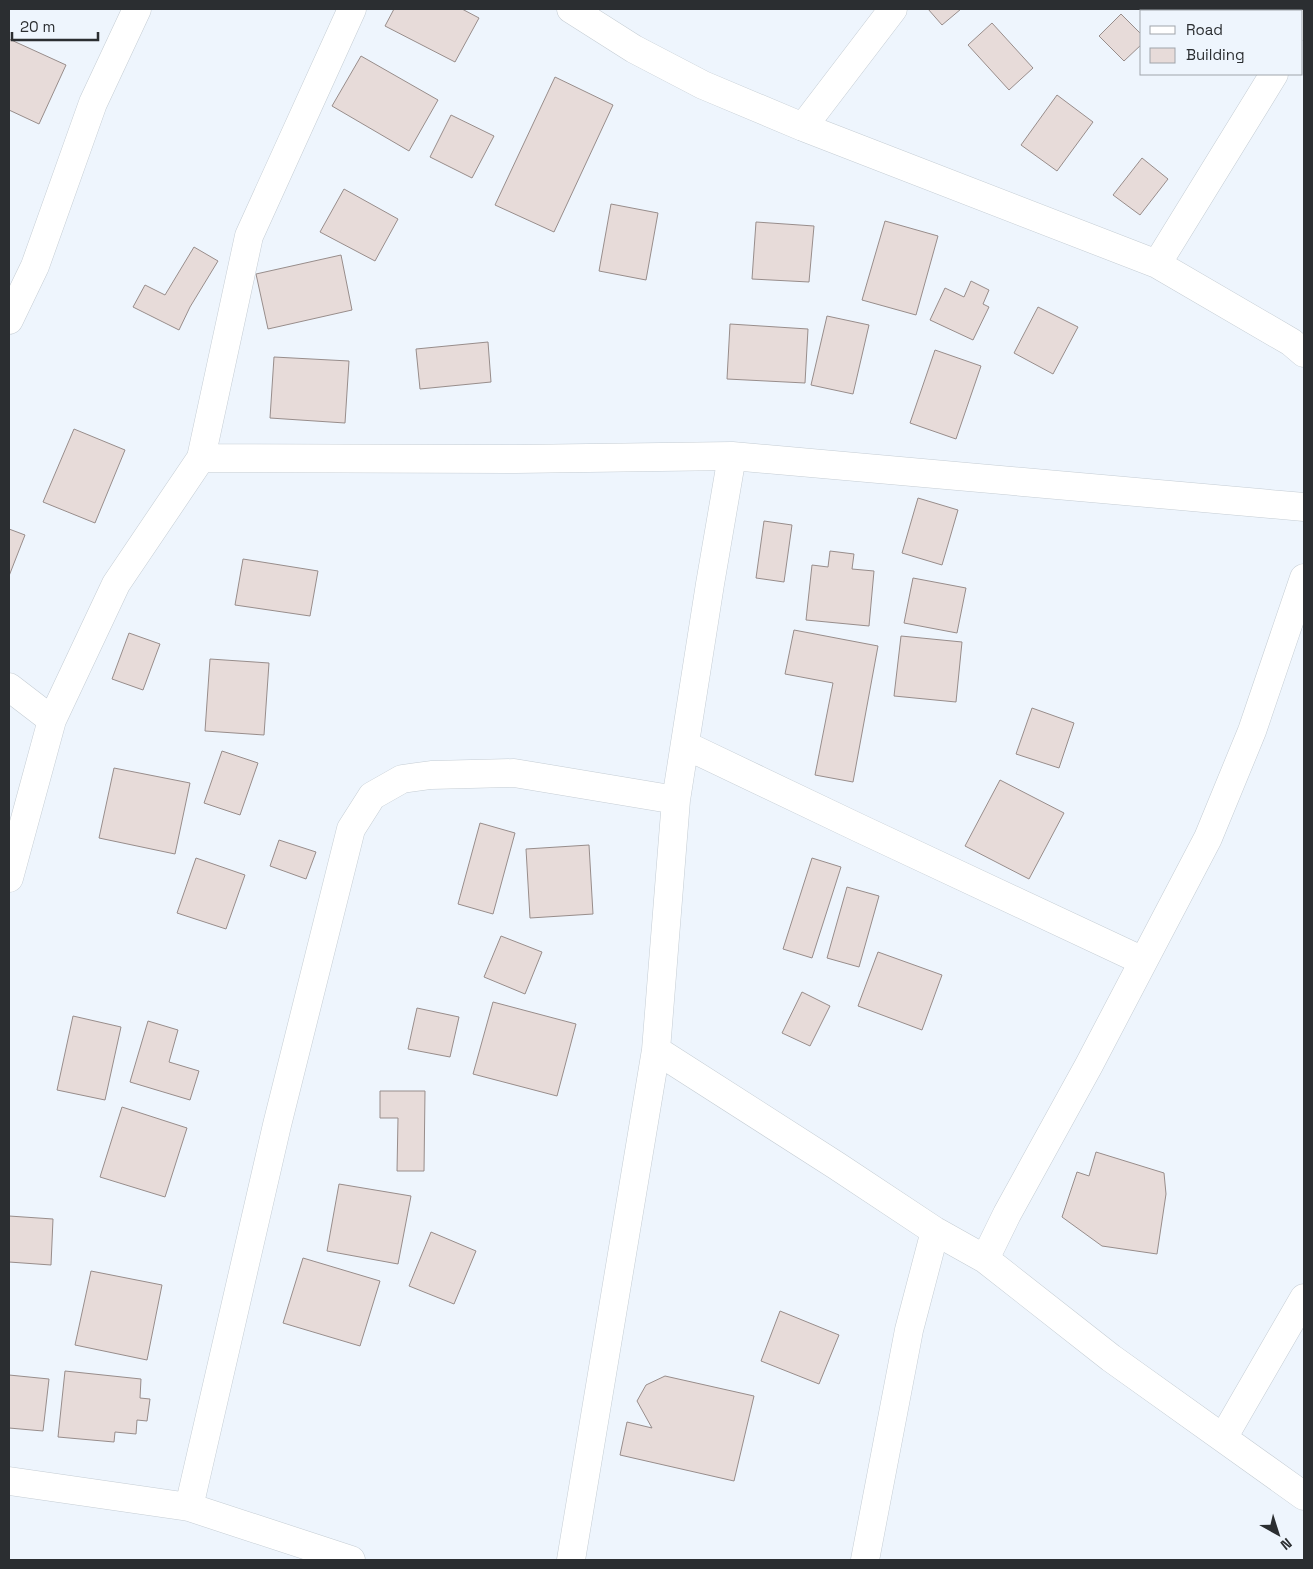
<svg xmlns="http://www.w3.org/2000/svg" width="1313" height="1569" font-family="'Space Grotesk',sans-serif">
<style>
.building{fill:#e7dbd9;stroke:#988d8b}
.lines{fill:none;stroke-linecap:round;stroke-linejoin:round}
.minor-casing{stroke:#c5cdd4;stroke-width:29}
.minor{stroke:#fff;stroke-width:28}
</style>
<rect width="100%" height="100%" fill="#eef5fd"/>
<path class="building" d="M 394,9 L 462,9 L 479,18 L 455,62 L 385,26 Z
M 928,9 L 961,9 L 942,25 Z
M 1150,9 L 1231,9 L 1232,10 L 1230,11 L 1152,11 Z
M 1121,14 L 1142,35 L 1142,44 L 1124,61 L 1099,36 Z
M 992,23 L 1033,68 L 1009,90 L 968,45 Z
M 9,39 L 66,65 L 39,124 L 9,110 Z
M 361,56 L 438,100 L 409,151 L 332,106 Z
M 555,77 L 613,105 L 554,232 L 495,205 Z
M 1057,95 L 1093,122 L 1057,171 L 1021,145 Z
M 451,115 L 494,136 L 472,178 L 430,157 Z
M 1142,158 L 1168,179 L 1140,215 L 1113,195 Z
M 344,189 L 398,219 L 375,261 L 320,232 Z
M 611,204 L 658,213 L 646,280 L 599,271 Z
M 885,221 L 938,236 L 916,315 L 862,300 Z
M 756,222 L 814,226 L 809,282 L 752,279 Z
M 194,247 L 218,261 L 190,307 L 179,330 L 133,307 L 145,285 L 165,295 Z
M 341,255 L 352,310 L 268,329 L 256,274 Z
M 971,281 L 989,290 L 983,304 L 989,307 L 973,340 L 930,320 L 945,288 L 964,297 Z
M 1038,307 L 1078,327 L 1053,374 L 1014,353 Z
M 827,316 L 869,325 L 853,394 L 811,385 Z
M 730,324 L 808,329 L 805,383 L 727,379 Z
M 488,342 L 491,382 L 420,389 L 416,349 Z
M 935,350 L 981,366 L 956,439 L 910,423 Z
M 274,357 L 349,361 L 345,423 L 270,418 Z
M 74,429 L 125,450 L 95,523 L 43,502 Z
M 918,498 L 958,510 L 942,565 L 902,553 Z
M 764,521 L 792,525 L 784,582 L 756,578 Z
M 9,529 L 25,535 L 9,576 Z
M 830,551 L 854,554 L 852,569 L 874,571 L 869,626 L 806,620 L 812,565 L 828,567 Z
M 243,559 L 318,571 L 310,616 L 235,605 Z
M 913,578 L 966,588 L 957,633 L 904,623 Z
M 794,630 L 878,646 L 853,782 L 815,775 L 833,683 L 785,674 Z
M 129,633 L 160,644 L 143,690 L 112,679 Z
M 901,636 L 962,642 L 956,702 L 894,696 Z
M 210,659 L 269,663 L 264,735 L 205,731 Z
M 1032,708 L 1074,723 L 1059,768 L 1016,754 Z
M 222,751 L 258,763 L 240,815 L 204,803 Z
M 114,768 L 190,783 L 175,854 L 99,838 Z
M 1000,780 L 1064,813 L 1029,879 L 965,846 Z
M 480,823 L 515,833 L 493,914 L 458,904 Z
M 279,840 L 316,852 L 306,879 L 270,866 Z
M 589,845 L 593,914 L 530,918 L 526,849 Z
M 196,858 L 245,875 L 226,929 L 177,913 Z
M 812,858 L 841,867 L 812,958 L 783,949 Z
M 847,887 L 879,896 L 859,967 L 827,958 Z
M 501,936 L 542,952 L 525,994 L 484,977 Z
M 878,952 L 942,975 L 922,1030 L 858,1006 Z
M 802,992 L 830,1006 L 810,1046 L 782,1033 Z
M 493,1002 L 576,1024 L 557,1096 L 473,1074 Z
M 417,1008 L 459,1017 L 450,1057 L 408,1049 Z
M 73,1016 L 121,1027 L 105,1100 L 57,1090 Z
M 148,1021 L 178,1030 L 169,1062 L 199,1071 L 190,1100 L 130,1082 Z
M 380,1091 L 425,1091 L 424,1171 L 397,1171 L 398,1118 L 380,1118 Z
M 122,1107 L 187,1128 L 165,1197 L 100,1177 Z
M 1096,1152 L 1164,1173 L 1166,1194 L 1157,1254 L 1102,1246 L 1062,1217 L 1077,1172 L 1089,1176 Z
M 339,1184 L 411,1196 L 398,1264 L 327,1251 Z
M 9,1216 L 53,1219 L 51,1265 L 9,1262 Z
M 431,1232 L 476,1251 L 454,1304 L 409,1286 Z
M 303,1258 L 380,1281 L 360,1346 L 283,1323 Z
M 91,1271 L 162,1285 L 147,1360 L 75,1345 Z
M 780,1311 L 839,1335 L 819,1384 L 761,1361 Z
M 65,1371 L 141,1379 L 140,1398 L 150,1399 L 147,1421 L 137,1420 L 136,1434 L 115,1432 L 114,1442 L 58,1437 Z
M 9,1375 L 49,1379 L 43,1431 L 9,1428 Z
M 665,1376 L 754,1396 L 734,1481 L 620,1455 L 627,1422 L 652,1428 L 637,1401 L 646,1385 Z"/>
<g class="lines">
<defs>
<path id="minor" d="M 571,9 L 634,49 L 703,85 L 803,127 L 1157,264 L 1291,342 L 1304,353
M 1302,26 L 1304,22
M 803,127 L 893,9
M 1157,264 L 1274,74
M 9,320 L 35,266 L 93,103 L 137,9
M 201,458 L 249,236 L 352,9
M 9,687 L 52,720
M 685,745 L 859,828 L 1143,961
M 9,878 L 52,720 L 116,584 L 201,458 L 516,459 L 732,456 L 1304,507
M 656,1050 L 837,1166 L 935,1231 L 985,1259 L 1111,1358 L 1304,1496
M 985,1259 L 1007,1214 L 1089,1065 L 1208,838 L 1252,731 L 1304,578
M 1223,1438 L 1304,1298
M 9,1481 L 189,1507 L 351,1560
M 189,1507 L 277,1125 L 351,829 L 372,796 L 402,779 L 431,775 L 514,773 L 676,800
M 571,1560 L 656,1050 L 676,800 L 710,584 L 732,456
M 865,1560 L 909,1330 L 935,1231"/>
</defs>
<use href="#minor" class="minor-casing"/>
<use href="#minor" class="minor"/>
</g>
<rect width="1313" height="1569" fill="none" stroke="#2b2e31" stroke-width="20"/>
<rect x="1140" y="10" width="162" height="65" fill="#eef5fd" stroke="#a0a5ab"/>
<rect x="1150" y="26" width="25" height="8" fill="#ffffff" stroke="#a0a5ab"/>
<text x="1186" y="35" font-size="15" fill="#2b2e31">Road</text>
<rect x="1150" y="48" width="25" height="15" fill="#e7dbd9" stroke="#a0a5ab"/>
<text x="1186" y="60" font-size="15" fill="#2b2e31">Building</text>
<g transform="translate(1278 1534) rotate(141)" stroke="#eef5fd" stroke-width="4" paint-order="stroke">
<path d="M0-4L9 19L0 12L-9 19Z" fill="#2b2e31"/>
<text y="-8" font-size="14" font-weight="bold" text-anchor="middle" fill="#2b2e31">N</text>
</g>
<path d="M12 32v8h86v-8" fill="none" stroke="#2b2e31" stroke-width="2.5"/>
<text x="20" y="32" font-size="15" fill="#2b2e31" stroke="#eef5fd" stroke-width="4" paint-order="stroke">20 m</text>
</svg>
